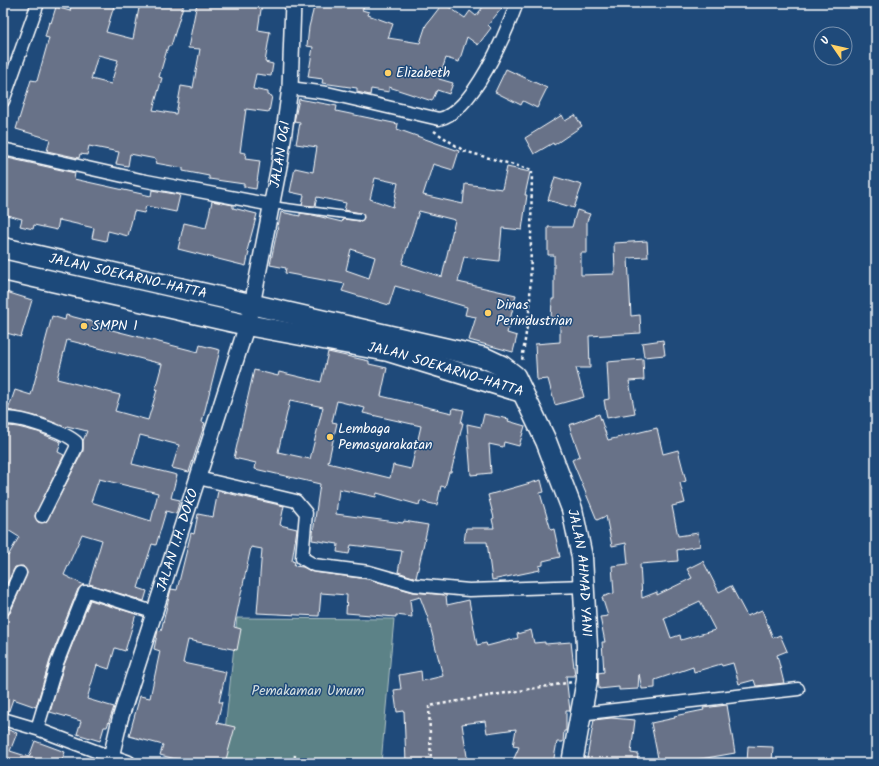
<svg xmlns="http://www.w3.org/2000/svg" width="879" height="766" font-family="Kalam,sans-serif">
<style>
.green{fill:#5b8287;stroke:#adc0c3}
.building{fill:#687288;stroke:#fff;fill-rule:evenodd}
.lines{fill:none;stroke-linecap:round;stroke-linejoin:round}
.service-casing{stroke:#fff;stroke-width:9}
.minor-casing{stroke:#fff;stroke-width:15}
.tertiary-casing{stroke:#fff;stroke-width:18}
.trunk-casing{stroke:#fff;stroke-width:23}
.path{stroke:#fff;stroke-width:2.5;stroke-dasharray:3 3;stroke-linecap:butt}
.service{stroke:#1f4a7a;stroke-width:6}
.minor{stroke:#1f4a7a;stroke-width:12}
.tertiary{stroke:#1f4a7a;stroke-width:15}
.trunk{stroke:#1f4a7a;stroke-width:20}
.poi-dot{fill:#ffd166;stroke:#1f4a7a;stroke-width:1.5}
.labels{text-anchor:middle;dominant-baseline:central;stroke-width:3;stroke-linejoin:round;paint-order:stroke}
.poi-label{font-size:14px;fill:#fff;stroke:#1f4a7a;text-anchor:start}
.street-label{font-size:14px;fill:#fff;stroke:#1f4a7a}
.park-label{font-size:14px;fill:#d6e0e1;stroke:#1f4a7a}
</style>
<rect width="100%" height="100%" fill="#1f4a7a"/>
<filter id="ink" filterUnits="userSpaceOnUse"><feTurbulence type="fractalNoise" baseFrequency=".025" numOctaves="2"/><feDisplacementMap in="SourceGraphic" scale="8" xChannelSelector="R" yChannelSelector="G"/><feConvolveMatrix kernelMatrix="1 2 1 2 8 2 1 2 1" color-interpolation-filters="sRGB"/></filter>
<g filter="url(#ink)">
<path class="green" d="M 237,618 L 394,619 L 381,763 L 222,759 Z"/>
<path class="building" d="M 72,3 L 115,3 L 106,32 L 133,39 L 140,3 L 184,3 L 171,46 L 168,46 L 159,77 L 162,78 L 153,110 L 176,114 L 181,86 L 193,88 L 200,49 L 188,48 L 197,3 L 262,3 L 258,30 L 270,32 L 265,62 L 273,64 L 271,76 L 256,74 L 253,89 L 268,92 L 268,95 L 272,96 L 269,112 L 246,109 L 240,152 L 246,153 L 245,159 L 260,161 L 256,189 L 244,187 L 244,184 L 209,179 L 209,176 L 183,171 L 183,168 L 155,163 L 156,159 L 130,154 L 128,166 L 116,164 L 119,152 L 89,146 L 87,155 L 80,154 L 79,158 L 47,151 L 50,139 L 16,129 L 31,80 L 37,81 L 49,38 L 45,37 L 49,22 L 51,23 L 56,7 L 70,11 ZM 98,55 L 118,60 L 111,84 L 91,79 Z
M 315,3 L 366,3 L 362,10 L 369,12 L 368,15 L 393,24 L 388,38 L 420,43 L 426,25 L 443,3 L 465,18 L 470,11 L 476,16 L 486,3 L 506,3 L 488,25 L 491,28 L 478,45 L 467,37 L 459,62 L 446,58 L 439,79 L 453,83 L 449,94 L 437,90 L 432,101 L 389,87 L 389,92 L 371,89 L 370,95 L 357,92 L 357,88 L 322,83 L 323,79 L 308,77 L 313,47 L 307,46 L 309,27 Z
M 506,69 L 547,88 L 537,108 L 523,101 L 521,105 L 495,92 Z
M 299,99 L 337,106 L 336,111 L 398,124 L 397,129 L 459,151 L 453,170 L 433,164 L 423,195 L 463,204 L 465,184 L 502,189 L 507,167 L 530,172 L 525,195 L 527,195 L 522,230 L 502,228 L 499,261 L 464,257 L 458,282 L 516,295 L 507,333 L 517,336 L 513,352 L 469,340 L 476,317 L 465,315 L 467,307 L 395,286 L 389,305 L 342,291 L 345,284 L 285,273 L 286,268 L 270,265 L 281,212 L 300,216 L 300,213 L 313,215 L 342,222 L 343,219 L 360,221 L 364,218 L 361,213 L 344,210 L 346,203 L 317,197 L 315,206 L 302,205 L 304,195 L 290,192 L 295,168 L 313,172 L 317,147 L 296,144 L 300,123 L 294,122 ZM 375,178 L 398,183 L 393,207 L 370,199 ZM 419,211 L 455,220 L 442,277 L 402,264 ZM 351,249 L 375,257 L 369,278 L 346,270 Z
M 562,115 L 565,121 L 575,115 L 582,126 L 554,145 L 553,143 L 534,154 L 525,138 Z
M 3,157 L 75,173 L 74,179 L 151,196 L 152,190 L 180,195 L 176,212 L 146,206 L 144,213 L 134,211 L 128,236 L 108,231 L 106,241 L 92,238 L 94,228 L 59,220 L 57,230 L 34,225 L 33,229 L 20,226 L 22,219 L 3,214 Z
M 555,177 L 582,185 L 574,208 L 548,200 Z
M 212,201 L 233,205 L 233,208 L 257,214 L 247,251 L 249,252 L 246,266 L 178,249 L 184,223 L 206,228 Z
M 577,210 L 590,214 L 587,221 L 587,253 L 581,253 L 581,275 L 615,274 L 614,243 L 647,241 L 648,257 L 628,258 L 631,316 L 640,315 L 641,333 L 589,336 L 590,368 L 576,368 L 584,397 L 555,405 L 548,379 L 537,380 L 535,344 L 560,342 L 560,321 L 551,321 L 552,299 L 554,299 L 554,255 L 548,255 L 548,227 L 572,227 Z
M 3,291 L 32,300 L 21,337 L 3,332 Z
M 66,315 L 109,326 L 108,329 L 198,352 L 200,345 L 220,350 L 202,422 L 205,423 L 189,472 L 172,468 L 179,445 L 140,435 L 132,464 L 177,475 L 171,498 L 180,500 L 176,514 L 166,511 L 156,545 L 152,544 L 138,588 L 147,591 L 144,601 L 89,584 L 102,540 L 82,534 L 64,575 L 84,585 L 78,589 L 50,660 L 36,707 L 13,699 L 8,713 L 3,712 L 3,617 L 10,613 L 27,573 L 23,566 L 15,567 L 3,592 L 3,553 L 8,556 L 19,537 L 3,527 L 3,434 L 6,435 L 9,426 L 18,427 L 38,432 L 61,442 L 58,452 L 64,455 L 35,516 L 38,522 L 46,522 L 83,451 L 83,441 L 87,431 L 67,426 L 66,428 L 43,418 L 8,410 L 15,390 L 31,395 L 52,316 L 65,320 ZM 67,340 L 162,364 L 155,390 L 157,390 L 148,420 L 115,411 L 120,395 L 57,379 ZM 99,479 L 158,493 L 151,521 L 91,502 Z
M 663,340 L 665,355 L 644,357 L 642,343 Z
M 328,352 L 369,361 L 369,364 L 387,368 L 381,396 L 452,413 L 453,408 L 464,410 L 461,423 L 463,423 L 451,472 L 449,472 L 445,487 L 441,486 L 437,505 L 420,501 L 419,505 L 377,493 L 376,497 L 339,489 L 336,514 L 403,523 L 404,521 L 428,525 L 416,578 L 398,572 L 402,551 L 351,545 L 349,554 L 337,552 L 338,544 L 312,540 L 320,484 L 255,469 L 256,463 L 234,458 L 254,370 L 278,376 L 279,372 L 321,382 ZM 290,400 L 323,407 L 310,459 L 278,452 ZM 337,401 L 365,408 L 363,413 L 421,426 L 411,469 L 393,465 L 390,478 L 328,463 L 337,423 L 332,422 Z
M 643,359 L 644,380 L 629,381 L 635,413 L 607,418 L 604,400 L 609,399 L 607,362 Z
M 484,414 L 509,419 L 508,421 L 525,426 L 519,446 L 504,442 L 503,447 L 489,444 L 491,473 L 471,475 L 467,424 L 481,427 Z
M 599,414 L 608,440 L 657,428 L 663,454 L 678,450 L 686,481 L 680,483 L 685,503 L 672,506 L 678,536 L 698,533 L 700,546 L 677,550 L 678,561 L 640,564 L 642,598 L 657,592 L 657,595 L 692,578 L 687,569 L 703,561 L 719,592 L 731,586 L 747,616 L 762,610 L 773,638 L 780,635 L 787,651 L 777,655 L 784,683 L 756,686 L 754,680 L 739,684 L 733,663 L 722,666 L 721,664 L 694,672 L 693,667 L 655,680 L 655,688 L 642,689 L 639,674 L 638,689 L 619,690 L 619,687 L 599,689 L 598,673 L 604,672 L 602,642 L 605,642 L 600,617 L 608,616 L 602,597 L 614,593 L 612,566 L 628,564 L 626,543 L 612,546 L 606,516 L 597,520 L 572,460 L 580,456 L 569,425 ZM 700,601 L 715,630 L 681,640 L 680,635 L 671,638 L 664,618 Z
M 541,480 L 544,492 L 540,493 L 551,530 L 554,529 L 560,557 L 543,561 L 543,565 L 539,566 L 540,570 L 492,580 L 487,542 L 464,542 L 466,528 L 494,528 L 492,519 L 494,518 L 488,495 Z
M 218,491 L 284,506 L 280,525 L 297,529 L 292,561 L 295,562 L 294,566 L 303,567 L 313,572 L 368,579 L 413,592 L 446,595 L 447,605 L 469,600 L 477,645 L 486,643 L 487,646 L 518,638 L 517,634 L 531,630 L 534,643 L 545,642 L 545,644 L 571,642 L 575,676 L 566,676 L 570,711 L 566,711 L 566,731 L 564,731 L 563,742 L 557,742 L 553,763 L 512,763 L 519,747 L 513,746 L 516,729 L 487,733 L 485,721 L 462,724 L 468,763 L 406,763 L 404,711 L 397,712 L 394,690 L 401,689 L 399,675 L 421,671 L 422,681 L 443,676 L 428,618 L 420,597 L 410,600 L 412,617 L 396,615 L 396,617 L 346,613 L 347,595 L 321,593 L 319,616 L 257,613 L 262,549 L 251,547 L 234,627 L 241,629 L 237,650 L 188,640 L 183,663 L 226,672 L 219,702 L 222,702 L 217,723 L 235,727 L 225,763 L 191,763 L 160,755 L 163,745 L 129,736 L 140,696 L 150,698 L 160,651 L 154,649 L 158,630 L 161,631 L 171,589 L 177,590 L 191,533 L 194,534 L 198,514 L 213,517 Z
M 90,600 L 136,614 L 125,651 L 115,648 L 109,669 L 97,665 L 87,699 L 114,707 L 107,727 L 104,727 L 100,741 L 77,734 L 81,721 L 50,712 L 64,665 Z
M 727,705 L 735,753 L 678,763 L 659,763 L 651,723 L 675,718 L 674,716 L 704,710 L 703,708 Z
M 611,718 L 635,720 L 631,753 L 638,754 L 637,763 L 586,763 L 594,720 Z
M 3,728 L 17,733 L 10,751 L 29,757 L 35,741 L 65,752 L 61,763 L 3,763 Z
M 748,746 L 773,747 L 772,763 L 747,763 Z"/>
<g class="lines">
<defs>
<path id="service" d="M 272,205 L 360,217"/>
<path id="minor" d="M 290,88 L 327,93 L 439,119 C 473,112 506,33 517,3
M 3,101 L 38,3
M 3,149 L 141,180 L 272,205
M 3,419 C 17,415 65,432 76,442 L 76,448 L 42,516
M 198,478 L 296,501 L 306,513 L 302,558 L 314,565 L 369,572 L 415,585 L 469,590 L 585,586
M 3,610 L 20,573
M 579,714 L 798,689
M 3,719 L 37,729 L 111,757 L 109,763
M 37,729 L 57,663 L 85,592 L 91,592 L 156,613"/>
<g id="tertiary">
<path id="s1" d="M 128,763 L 111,757 L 120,719 L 247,325 L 252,305 L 280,161 L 290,88 L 293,3"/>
</g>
<g id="trunk">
<path id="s2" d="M 3,248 L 461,352 L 485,358 L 502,366 L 515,376 L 546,441 L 572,509 L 582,557 L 587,646 L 587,680 L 572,763"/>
<path id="s3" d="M 3,270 L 247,325 L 388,351 L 522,392"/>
</g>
</defs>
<use href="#service" class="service-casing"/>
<use href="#minor" class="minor-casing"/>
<use href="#tertiary" class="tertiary-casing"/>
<use href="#trunk" class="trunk-casing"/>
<path class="path" d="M 434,131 L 464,151 L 532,170 L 530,305 L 522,361
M 294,763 L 295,755
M 431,763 L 429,706 L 572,682"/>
<use href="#service" class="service"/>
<use href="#minor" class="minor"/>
<use href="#tertiary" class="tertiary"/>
<use href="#trunk" class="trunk"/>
</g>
</g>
<g class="poi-dot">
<circle cx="388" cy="73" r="4"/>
<circle cx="488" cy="313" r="4"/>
<circle cx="84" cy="326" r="4"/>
<circle cx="330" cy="437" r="4"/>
</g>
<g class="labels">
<g class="poi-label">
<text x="396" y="73">Elizabeth</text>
<text x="496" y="305">Dinas<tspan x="496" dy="16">Perindustrian</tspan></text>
<text x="92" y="326">SMPN 1</text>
<text x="338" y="429">Lembaga<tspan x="338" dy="16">Pemasyarakatan</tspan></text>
</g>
<g class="street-label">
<text stroke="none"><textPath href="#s1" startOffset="645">JALAN OGI</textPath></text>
<text stroke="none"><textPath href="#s2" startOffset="128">JALAN SOEKARNO-HATTA</textPath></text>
<text stroke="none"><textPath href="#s3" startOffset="454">JALAN SOEKARNO-HATTA</textPath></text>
<text stroke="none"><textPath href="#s1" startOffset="245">JALAN I.H. DOKO</textPath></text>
<text stroke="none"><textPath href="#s2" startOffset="739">JALAN AHMAD YANI</textPath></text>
</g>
<g class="park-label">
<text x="308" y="691">Pemakaman Umum</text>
</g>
</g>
<rect width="879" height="766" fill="none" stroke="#1f4a7a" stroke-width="16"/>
<rect x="8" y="8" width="863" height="750" fill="none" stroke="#fff" stroke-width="1.5" filter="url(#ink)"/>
<g transform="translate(833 46) rotate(304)"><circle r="19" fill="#1f4a7a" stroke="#7992af"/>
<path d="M0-3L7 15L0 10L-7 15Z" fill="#ffd166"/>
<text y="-6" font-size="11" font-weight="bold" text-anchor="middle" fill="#ffffff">U</text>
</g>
</svg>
